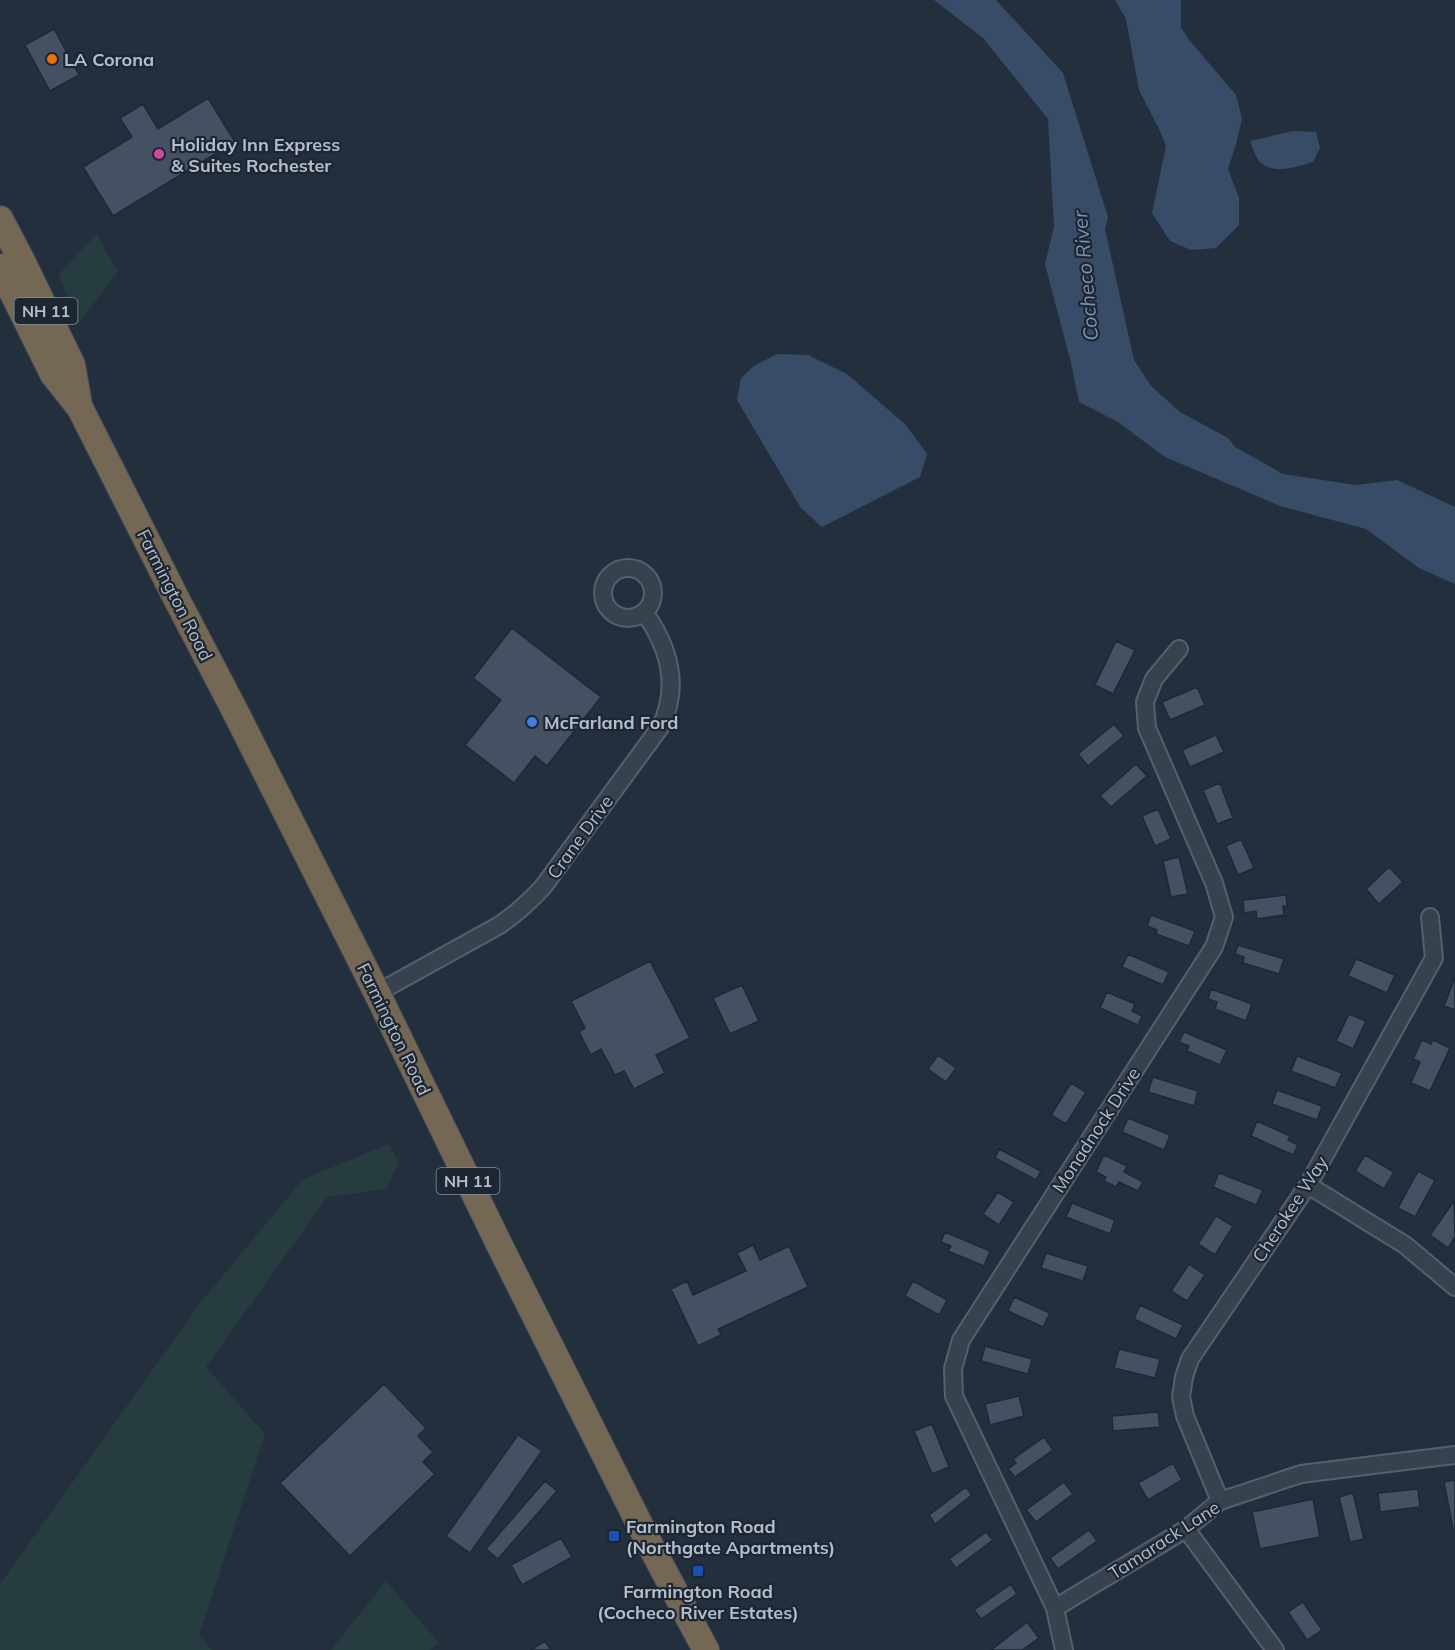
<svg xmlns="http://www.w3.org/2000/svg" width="1455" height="1650" font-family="Mulish,sans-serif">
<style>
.green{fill:#263c3f}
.water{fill:#394c67}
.building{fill:#455162;stroke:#1f2835;stroke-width:1.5}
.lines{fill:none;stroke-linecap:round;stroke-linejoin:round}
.minor-casing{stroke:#565f6c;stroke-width:20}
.highway-casing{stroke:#434c59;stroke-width:28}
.minor{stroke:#38414e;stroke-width:16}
.highway{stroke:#746855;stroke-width:26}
.food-dot{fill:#e8710a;stroke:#1d2633;stroke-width:2}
.hotel-dot{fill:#d1479c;stroke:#1d2633;stroke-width:2}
.shop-dot{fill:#3f7fe0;stroke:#1d2633;stroke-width:2}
.transit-dot{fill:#1a4fb4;stroke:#1d2633;stroke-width:2}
.labels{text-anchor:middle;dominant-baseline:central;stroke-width:4.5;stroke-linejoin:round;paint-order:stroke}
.shield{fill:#1d2633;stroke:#878f9c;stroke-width:1.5}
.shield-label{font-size:16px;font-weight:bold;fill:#b4bcc9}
.poi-label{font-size:18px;font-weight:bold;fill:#b4bcc9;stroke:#1d2633;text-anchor:start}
.street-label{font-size:18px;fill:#b4bcc9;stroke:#1d2633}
.water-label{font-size:20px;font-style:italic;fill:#7c92b1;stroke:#1d2633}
</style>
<rect width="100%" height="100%" fill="#242f3e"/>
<path class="green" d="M 97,234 L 118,272 L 77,325 L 59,274 Z
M 389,1144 L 399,1163 L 386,1189 L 327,1197 L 206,1367 L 265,1434 L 199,1635 L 212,1650 L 0,1650 L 0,1584 L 201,1302 L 303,1179 Z
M 386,1581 L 439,1643 L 430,1650 L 331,1650 Z"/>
<path class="water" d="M 934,0 L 996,0 L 1063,73 L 1108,217 L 1105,229 L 1134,360 L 1151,386 L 1180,412 L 1228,438 L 1235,447 L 1283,474 L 1356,485 L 1397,480 L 1455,507 L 1455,584 L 1419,568 L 1366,529 L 1280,506 L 1165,457 L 1118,422 L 1079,402 L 1071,363 L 1045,264 L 1054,227 L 1048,119 L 983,38 Z
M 1115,0 L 1181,0 L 1181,27 L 1190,41 L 1236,95 L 1242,119 L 1236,144 L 1228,169 L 1239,198 L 1239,225 L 1216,248 L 1191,250 L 1170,241 L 1152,213 L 1166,146 L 1159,129 L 1139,90 L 1126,19 Z
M 1293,131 L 1316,132 L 1320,148 L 1313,162 C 1298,166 1275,175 1261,163 C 1256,159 1253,148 1250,141 Z
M 777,354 L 808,355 L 847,374 L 906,425 L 927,454 L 920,477 L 822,527 L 801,508 L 737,400 L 741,378 L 754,366 Z"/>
<path class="building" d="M 54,29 L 79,75 L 50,91 L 25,45 Z
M 208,98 L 235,142 L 113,216 L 83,167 L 132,137 L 120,118 L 143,104 L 158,129 Z
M 512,628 L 601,697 L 547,766 L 535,756 L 514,783 L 465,745 L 501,700 L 473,678 Z
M 1116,641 L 1135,650 L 1113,694 L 1095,685 Z
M 1197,687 L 1205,705 L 1170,720 L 1162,702 Z
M 1114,724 L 1124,736 L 1088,766 L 1078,754 Z
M 1216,735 L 1224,752 L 1190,767 L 1182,750 Z
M 1136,764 L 1147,776 L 1111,807 L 1100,796 Z
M 1220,783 L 1233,818 L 1217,824 L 1203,790 Z
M 1158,809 L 1171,839 L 1155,846 L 1142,816 Z
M 1241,839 L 1254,868 L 1238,875 L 1226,846 Z
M 1179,857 L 1188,894 L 1171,897 L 1163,861 Z
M 1389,867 L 1403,882 L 1379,904 L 1366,889 Z
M 1286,895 L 1287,906 L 1283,906 L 1284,915 L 1257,919 L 1256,911 L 1244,913 L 1243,900 Z
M 1151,915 L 1195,931 L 1189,946 L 1156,934 L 1157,930 L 1147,926 Z
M 1238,945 L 1284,959 L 1279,974 L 1243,963 L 1244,957 L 1235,954 Z
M 1128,954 L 1169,972 L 1163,985 L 1122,967 Z
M 1356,959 L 1395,975 L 1387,993 L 1348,976 Z
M 650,961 L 690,1038 L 656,1055 L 665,1073 L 634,1089 L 624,1071 L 615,1075 L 601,1049 L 591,1055 L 579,1032 L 585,1028 L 571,1001 Z
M 1455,977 L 1455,1010 L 1444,1006 Z
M 742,985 L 759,1021 L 730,1034 L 713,998 Z
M 1211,989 L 1252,1004 L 1246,1021 L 1215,1009 L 1217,1002 L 1208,999 Z
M 1107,992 L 1135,1004 L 1132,1011 L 1142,1016 L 1138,1025 L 1100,1008 Z
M 1349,1014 L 1366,1021 L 1353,1049 L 1336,1041 Z
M 1184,1032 L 1227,1050 L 1220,1065 L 1187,1051 L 1189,1046 L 1179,1042 Z
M 1422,1040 L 1431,1044 L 1433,1040 L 1450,1048 L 1430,1091 L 1411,1083 L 1420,1062 L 1413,1059 Z
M 938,1055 L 956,1068 L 946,1082 L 928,1069 Z
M 1297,1056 L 1342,1073 L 1335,1088 L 1291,1071 Z
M 1153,1077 L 1198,1091 L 1194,1106 L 1148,1092 Z
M 1071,1083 L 1086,1092 L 1066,1124 L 1051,1115 Z
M 1277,1090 L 1322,1106 L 1317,1120 L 1272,1104 Z
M 1128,1118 L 1170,1135 L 1164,1150 L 1122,1132 Z
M 1257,1121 L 1290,1136 L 1288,1140 L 1298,1145 L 1293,1155 L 1251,1136 Z
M 999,1149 L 1041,1171 L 1036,1180 L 995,1158 Z
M 1104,1155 L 1127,1166 L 1124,1172 L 1143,1182 L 1138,1191 L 1119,1182 L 1116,1187 L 1104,1181 L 1106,1177 L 1096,1172 Z
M 1365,1155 L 1394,1172 L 1384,1189 L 1355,1171 Z
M 1418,1171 L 1435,1180 L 1415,1217 L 1398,1208 Z
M 1219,1173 L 1263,1190 L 1256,1205 L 1213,1187 Z
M 998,1192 L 1014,1202 L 999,1225 L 983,1214 Z
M 1454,1201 L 1455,1237 L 1448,1248 L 1430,1235 Z
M 1072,1203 L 1115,1220 L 1110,1234 L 1066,1217 Z
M 1216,1216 L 1233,1226 L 1215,1255 L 1198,1244 Z
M 945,1232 L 990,1251 L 984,1266 L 948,1251 L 951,1246 L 941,1242 Z
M 753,1245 L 760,1260 L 789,1246 L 808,1287 L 718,1329 L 721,1335 L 698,1346 L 671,1289 L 687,1281 L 693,1295 L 746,1271 L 737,1253 Z
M 1046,1253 L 1088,1266 L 1083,1281 L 1041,1268 Z
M 1189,1264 L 1205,1275 L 1187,1301 L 1171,1291 Z
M 913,1281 L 947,1300 L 939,1315 L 905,1296 Z
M 1014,1297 L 1050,1313 L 1043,1327 L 1008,1311 Z
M 1140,1305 L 1183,1325 L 1176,1339 L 1134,1319 Z
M 985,1346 L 1032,1359 L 1028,1374 L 981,1361 Z
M 1119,1349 L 1160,1359 L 1155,1378 L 1114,1368 Z
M 384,1384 L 426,1428 L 418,1436 L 433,1452 L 423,1462 L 435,1474 L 350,1556 L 280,1483 Z
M 1019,1396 L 1024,1416 L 990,1425 L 985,1404 Z
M 1158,1412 L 1160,1427 L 1113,1431 L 1112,1416 Z
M 932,1424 L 949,1467 L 932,1474 L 914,1431 Z
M 518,1435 L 542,1451 L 470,1553 L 446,1536 Z
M 1044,1437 L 1053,1450 L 1015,1477 L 1008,1469 L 1016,1463 L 1013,1459 Z
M 1173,1463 L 1182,1480 L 1148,1500 L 1138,1483 Z
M 1455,1480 L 1455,1528 L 1453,1529 L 1444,1482 Z
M 545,1481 L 557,1491 L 498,1559 L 486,1549 Z
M 1064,1482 L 1073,1494 L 1036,1522 L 1026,1510 Z
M 966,1487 L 972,1495 L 935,1524 L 929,1515 Z
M 1418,1489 L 1420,1507 L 1380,1512 L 1378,1493 Z
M 1353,1493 L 1364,1539 L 1350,1542 L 1339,1497 Z
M 1313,1499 L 1320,1537 L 1260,1549 L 1252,1512 Z
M 1089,1530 L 1097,1541 L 1058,1569 L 1050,1558 Z
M 986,1532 L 993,1540 L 956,1568 L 949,1559 Z
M 561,1538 L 572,1557 L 522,1585 L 511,1565 Z
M 1011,1584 L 1017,1594 L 981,1619 L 974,1610 Z
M 1303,1602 L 1322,1630 L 1307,1640 L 1288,1612 Z
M 1027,1622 L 1039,1638 L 1022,1650 L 991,1650 Z
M 545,1641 L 551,1650 L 531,1650 Z"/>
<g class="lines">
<defs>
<path id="minor" d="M603 593a25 25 0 1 1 50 0a25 25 0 1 1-50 0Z
M 377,993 L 498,926 C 515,915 529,902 543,887 L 661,726 C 680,686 669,647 644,612
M 1308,1185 L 1405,1245 L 1455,1287
M 1220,1501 L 1185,1416 L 1181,1397 L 1184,1377 L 1190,1359 L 1308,1185 L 1434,958 L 1430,917
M 1186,1529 L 1275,1650
M 1055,1608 L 1186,1529 L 1220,1501 L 1301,1474 L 1455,1455
M 1064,1650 L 1055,1608 L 954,1396 L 953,1369 L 961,1340 L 1214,947 L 1224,917 L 1214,883 L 1147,728 L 1145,702 L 1154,679 L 1179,649"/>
<path id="highway" d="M 0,219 L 23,263 L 72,365 L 79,405
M 0,267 L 53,374 L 80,408 L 175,596 L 234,709 L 377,993 L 498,1242 L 649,1543 L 706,1650"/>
</defs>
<use href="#minor" class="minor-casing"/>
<use href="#highway" class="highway-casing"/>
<use href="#minor" class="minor"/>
<use href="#highway" class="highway"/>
</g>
<circle class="food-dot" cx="52" cy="59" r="6"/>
<circle class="hotel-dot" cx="159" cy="154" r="6"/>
<circle class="shop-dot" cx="532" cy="722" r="6"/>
<g class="transit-dot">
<rect x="608" y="1530" width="12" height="12" rx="3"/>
<rect x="692" y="1565" width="12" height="12" rx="3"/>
</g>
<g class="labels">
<g class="shield">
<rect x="14.5" y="298" width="63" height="26" rx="4.5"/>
<rect x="436.5" y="1168" width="63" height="26" rx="4.5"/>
</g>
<g class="shield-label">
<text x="46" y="311">NH 11</text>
<text x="468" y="1181">NH 11</text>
</g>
<g class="poi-label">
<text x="64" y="59">LA Corona</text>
<text x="171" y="144">Holiday Inn Express<tspan x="171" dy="21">&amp; Suites Rochester</tspan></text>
<text x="544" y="722">McFarland Ford</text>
<text x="626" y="1526">Farmington Road<tspan x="626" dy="21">(Northgate Apartments)</tspan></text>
<text x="698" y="1591" text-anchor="middle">Farmington Road<tspan x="698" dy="21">(Cocheco River Estates)</tspan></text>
</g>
<g class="street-label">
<text transform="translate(175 595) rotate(63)">Farmington Road</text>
<text transform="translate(580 837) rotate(-54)">Crane Drive</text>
<text transform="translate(394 1029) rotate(64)">Farmington Road</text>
<text transform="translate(1096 1130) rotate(-57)">Monadnock Drive</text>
<text transform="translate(1290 1209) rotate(-57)">Cherokee Way</text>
<text transform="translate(1164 1540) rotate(-33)">Tamarack Lane</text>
</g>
<g class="water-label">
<text transform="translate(1085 276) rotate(-95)">Cocheco River</text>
</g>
</g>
</svg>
